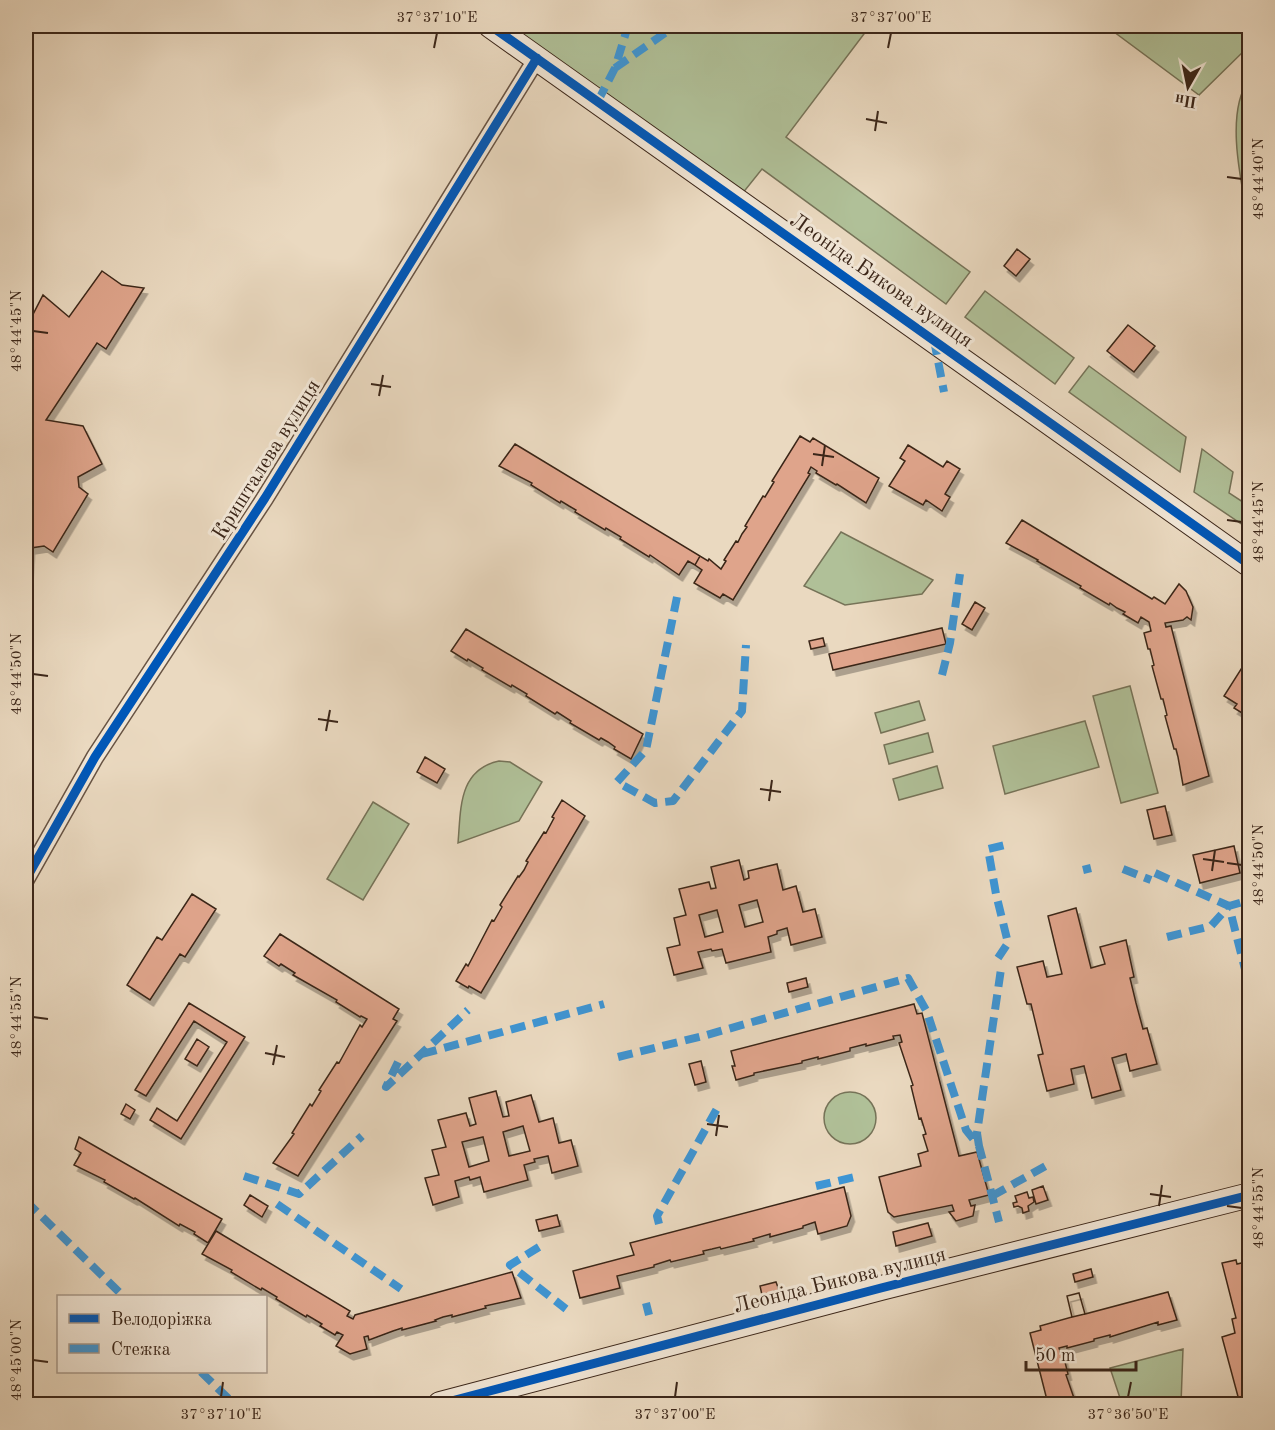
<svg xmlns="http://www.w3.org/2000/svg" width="1275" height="1430" font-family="'Old Standard TT',serif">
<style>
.green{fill:#b0c098;stroke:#767358;stroke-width:1.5}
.building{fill:#dfa48b;stroke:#3b2619;stroke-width:1.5;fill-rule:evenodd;filter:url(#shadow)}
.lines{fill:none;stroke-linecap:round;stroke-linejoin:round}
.street-casing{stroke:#675343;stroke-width:19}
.secondary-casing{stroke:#3b2619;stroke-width:26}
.street{stroke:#f1e6d6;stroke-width:16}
.secondary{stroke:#f1e6d6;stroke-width:24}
.quiet{stroke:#3e95d4;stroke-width:8;stroke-dasharray:15 8;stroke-linecap:butt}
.cycleway-casing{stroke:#f1e6d6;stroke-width:13}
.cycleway{stroke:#0057b8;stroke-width:9}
.ticks{fill:none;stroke:#3b2619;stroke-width:2}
.labels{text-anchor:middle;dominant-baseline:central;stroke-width:6;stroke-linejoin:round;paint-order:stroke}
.street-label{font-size:21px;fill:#3b2619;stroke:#f1e6d6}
.neatline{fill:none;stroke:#3b2619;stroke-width:2}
.ticks-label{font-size:15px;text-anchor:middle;fill:#3b2619}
</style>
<defs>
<filter id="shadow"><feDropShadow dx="3.5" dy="6" stdDeviation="0" flood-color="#0004"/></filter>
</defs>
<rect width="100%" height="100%" fill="#ead9c0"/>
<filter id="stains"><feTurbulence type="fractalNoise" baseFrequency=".00333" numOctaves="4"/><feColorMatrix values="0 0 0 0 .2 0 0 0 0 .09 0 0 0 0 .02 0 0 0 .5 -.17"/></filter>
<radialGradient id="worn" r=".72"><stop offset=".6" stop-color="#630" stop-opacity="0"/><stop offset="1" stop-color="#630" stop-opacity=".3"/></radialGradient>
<path class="green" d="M 506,26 L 870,26 L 786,137 L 970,272 L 946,304 L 762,169 L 742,194 Z
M 1106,26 L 1249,26 L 1249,46 L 1199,95 Z
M 1249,80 L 1249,224 C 1242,186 1224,113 1249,80 Z
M 985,291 L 1074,358 L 1055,384 L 965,317 Z
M 1089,366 L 1186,437 L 1180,472 L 1069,392 Z
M 1202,449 L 1233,472 L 1229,493 L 1249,506 L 1249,529 L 1194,492 Z
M 841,532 L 933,580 L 922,594 L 845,605 L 804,586 Z
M 1130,686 L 1158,793 L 1121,803 L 1093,696 Z
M 919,701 L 925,720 L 881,733 L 875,713 Z
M 1085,721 L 1099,767 L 1005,794 L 993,746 Z
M 928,733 L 933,752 L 889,764 L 884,745 Z
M 499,761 L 510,762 L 542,782 L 519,821 L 458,843 C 461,809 458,770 499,761 Z
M 937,766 L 943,788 L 899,800 L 893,779 Z
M 373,802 L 409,824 L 363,900 L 327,879 Z
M824 1118a26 26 0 1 1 52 0a26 26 0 1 1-52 0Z
M 1183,1349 L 1181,1404 L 1122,1404 L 1110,1368 Z"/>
<path class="building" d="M 1017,249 L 1030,259 L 1016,276 L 1004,266 Z
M 102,271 L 122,285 L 144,288 L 106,349 L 97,343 L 46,420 L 83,426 L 102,464 L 78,477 L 79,487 L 88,494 L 53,552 L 44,546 L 31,548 L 29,577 L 26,577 L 26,328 L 43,295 L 69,317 Z
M 1128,325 L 1155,346 L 1134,372 L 1107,351 Z
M 800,436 L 810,442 L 813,438 L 879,478 L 866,503 L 837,484 L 836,485 L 816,473 L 817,471 L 811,467 L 808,473 L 810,474 L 733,600 L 723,594 L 720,598 L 694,583 L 702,570 L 695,565 L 700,556 L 708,561 L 709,559 L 721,569 L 726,561 L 724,560 L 736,541 L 738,542 L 742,534 L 747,527 L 745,526 L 763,496 L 765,497 L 774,482 L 772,481 Z
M 515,444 L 700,556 L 695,565 L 688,561 L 679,575 L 650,555 L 649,557 L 620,539 L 621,537 L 606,528 L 605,530 L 575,512 L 576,510 L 569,506 L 561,501 L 560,503 L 531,485 L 532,483 L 499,466 Z
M 908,445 L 943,467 L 947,461 L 960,469 L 945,494 L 950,497 L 942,511 L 926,500 L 923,505 L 889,486 L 905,461 L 900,458 Z
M 1022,520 L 1152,599 L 1154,597 L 1165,604 L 1179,584 L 1186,591 L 1193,607 L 1191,620 L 1187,617 L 1183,620 L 1165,623 L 1166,627 L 1171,626 L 1209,776 L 1183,785 L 1178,757 L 1176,749 L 1174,749 L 1165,716 L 1167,715 L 1163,699 L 1161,699 L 1152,666 L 1154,665 L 1150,649 L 1148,649 L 1144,633 L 1151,631 L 1149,622 L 1141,617 L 1138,623 L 1123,614 L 1125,612 L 1117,608 L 1110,603 L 1109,605 L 1080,588 L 1081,586 L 1037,561 L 1038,560 L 1006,543 Z
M 975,602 L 985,608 L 972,630 L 962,624 Z
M 942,628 L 946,644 L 833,670 L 829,654 Z
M 466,629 L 643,734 L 631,759 L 614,749 L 615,747 L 608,742 L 601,738 L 599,740 L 570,723 L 571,721 L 557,712 L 555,714 L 526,696 L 527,694 L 512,685 L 511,687 L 482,670 L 483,668 L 468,659 L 467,661 L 451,651 Z
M 823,638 L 825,646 L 811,649 L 809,641 Z
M 1250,655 L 1250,718 L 1234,708 L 1237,704 L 1224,696 Z
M 425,757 L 445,769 L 437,783 L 417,772 Z
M 562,800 L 585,816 L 481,993 L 469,986 L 468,988 L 456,981 L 466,964 L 468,966 L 492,920 L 494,921 L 502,907 L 500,905 L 518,876 L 519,877 L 524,870 L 528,862 L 526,861 L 544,832 L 546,833 L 554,818 L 552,817 Z
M 1165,806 L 1172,835 L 1154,839 L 1147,810 Z
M 1234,846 L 1240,873 L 1200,883 L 1193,855 Z
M 739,860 L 744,880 L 749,878 L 748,871 L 777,864 L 783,890 L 796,886 L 803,912 L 815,909 L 822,937 L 791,945 L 787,928 L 777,931 L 777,934 L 768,937 L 771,952 L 726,963 L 722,949 L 712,951 L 711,949 L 698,952 L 703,968 L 674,975 L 667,948 L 680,945 L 674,918 L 686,915 L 679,889 L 709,882 L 711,889 L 716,888 L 711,867 ZM 757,900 L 763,922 L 745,927 L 739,905 ZM 717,910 L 723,932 L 705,937 L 699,915 Z
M 192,894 L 216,909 L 185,957 L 180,954 L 150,1000 L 127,985 L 157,937 L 162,940 Z
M 1076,908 L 1091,968 L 1105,964 L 1100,947 L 1126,940 L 1134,977 L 1130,978 L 1136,1003 L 1143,1029 L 1147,1028 L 1157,1064 L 1130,1071 L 1126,1054 L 1112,1058 L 1121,1090 L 1092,1098 L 1084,1066 L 1071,1069 L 1074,1084 L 1047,1091 L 1038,1055 L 1043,1054 L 1031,1004 L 1027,1004 L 1017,967 L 1043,961 L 1047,977 L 1062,974 L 1048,916 Z
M 280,934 L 399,1009 L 393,1019 L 397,1021 L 298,1176 L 273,1163 L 294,1134 L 292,1133 L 310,1104 L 312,1106 L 321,1091 L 319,1090 L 337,1062 L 339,1063 L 360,1025 L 362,1027 L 367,1019 L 361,1016 L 360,1017 L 336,1002 L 337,1000 L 293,975 L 295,973 L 281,964 L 279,966 L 264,956 Z
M 806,978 L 808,987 L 789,992 L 787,983 Z
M 189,1003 L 245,1037 L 181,1139 L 150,1120 L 157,1108 L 177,1121 L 227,1042 L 194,1021 L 146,1096 L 135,1090 Z
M 914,1004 L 917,1014 L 922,1013 L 959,1156 L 977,1152 L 989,1195 L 969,1200 L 971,1206 L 975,1205 L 973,1216 L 956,1221 L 949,1212 L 954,1211 L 952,1205 L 894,1217 L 888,1212 L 879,1177 L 921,1166 L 918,1154 L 928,1151 L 923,1135 L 926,1134 L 921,1118 L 919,1119 L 911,1086 L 913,1085 L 899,1043 L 902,1042 L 900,1035 L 893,1036 L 894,1039 L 866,1046 L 866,1044 L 850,1048 L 850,1051 L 818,1059 L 818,1057 L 802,1061 L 802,1063 L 754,1073 L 754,1075 L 736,1080 L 732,1066 L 735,1066 L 731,1051 Z
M 197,1039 L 209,1047 L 197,1066 L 185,1059 Z
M 701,1061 L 706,1082 L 695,1085 L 689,1064 Z
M 496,1091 L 503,1117 L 509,1116 L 506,1102 L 531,1095 L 539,1122 L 553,1118 L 559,1143 L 571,1140 L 578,1166 L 552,1173 L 548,1156 L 534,1159 L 535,1162 L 524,1165 L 528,1180 L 484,1192 L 480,1177 L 470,1180 L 469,1177 L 455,1181 L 459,1197 L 433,1205 L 425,1178 L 439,1175 L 432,1150 L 446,1147 L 438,1120 L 466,1113 L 470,1126 L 476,1124 L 469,1098 ZM 523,1126 L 530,1151 L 509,1156 L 503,1132 ZM 483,1137 L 489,1161 L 469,1167 L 462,1142 Z
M 126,1104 L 135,1110 L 130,1119 L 121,1114 Z
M 79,1137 L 222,1219 L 208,1243 L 194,1234 L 195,1232 L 180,1224 L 179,1226 L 135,1198 L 134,1199 L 104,1182 L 105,1180 L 74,1165 L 81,1153 L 75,1149 Z
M 1043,1186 L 1048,1200 L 1036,1204 L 1032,1190 Z
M 844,1187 L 851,1216 L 847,1226 L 818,1234 L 815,1222 L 803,1226 L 803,1228 L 770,1237 L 770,1234 L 753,1239 L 754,1241 L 721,1249 L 720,1247 L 712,1249 L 703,1251 L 704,1254 L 671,1262 L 670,1260 L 654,1265 L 654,1267 L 617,1276 L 620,1288 L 580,1298 L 573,1271 L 634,1255 L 630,1243 Z
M 1027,1192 L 1029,1198 L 1033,1197 L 1034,1202 L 1028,1206 L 1029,1211 L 1023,1213 L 1022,1208 L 1018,1206 L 1014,1207 L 1013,1203 L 1017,1202 L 1015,1196 Z
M 250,1195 L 268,1206 L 262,1217 L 244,1205 Z
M 557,1215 L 560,1226 L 539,1231 L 536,1220 Z
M 928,1223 L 932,1236 L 896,1246 L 893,1232 Z
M 216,1231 L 350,1311 L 347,1316 L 353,1319 L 355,1315 L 512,1272 L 521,1298 L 485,1306 L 486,1308 L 452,1317 L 452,1315 L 443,1317 L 435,1320 L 436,1321 L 402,1330 L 402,1328 L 393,1331 L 369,1340 L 368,1336 L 364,1337 L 367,1349 L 350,1354 L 336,1346 L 343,1335 L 337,1332 L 335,1335 L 320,1326 L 322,1324 L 307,1315 L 306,1317 L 276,1299 L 277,1297 L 262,1288 L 261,1290 L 231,1272 L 232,1270 L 202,1254 Z
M 1236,1260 L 1237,1264 L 1250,1261 L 1250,1404 L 1240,1404 L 1222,1337 L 1235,1333 L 1232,1319 L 1236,1318 L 1222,1263 Z
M 1091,1269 L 1093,1277 L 1075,1282 L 1073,1274 Z
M 776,1282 L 779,1290 L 762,1295 L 760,1286 Z
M 1168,1292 L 1177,1320 L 1158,1325 L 1158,1322 L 1110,1337 L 1110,1335 L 1094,1339 L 1094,1341 L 1067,1348 L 1067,1346 L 1059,1348 L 1061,1354 L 1063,1354 L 1068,1374 L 1066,1375 L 1076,1404 L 1048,1404 L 1030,1333 L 1041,1330 L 1040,1326 L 1072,1317 L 1067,1296 L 1079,1293 L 1085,1314 Z
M 1079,1293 L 1085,1314 L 1072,1317 L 1067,1296 Z"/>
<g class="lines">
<defs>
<path id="street" d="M 26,879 L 95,757 L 265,498 L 537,58"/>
<path id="secondary" d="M 491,26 L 1250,565
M 440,1404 L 881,1288 L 1250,1195"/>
</defs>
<use href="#street" class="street-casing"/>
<use href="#secondary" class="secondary-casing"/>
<use href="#street" class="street"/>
<use href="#secondary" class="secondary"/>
<path class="quiet" d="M 615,68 L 675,26
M 598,101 L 615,68 L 628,26
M 934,340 L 944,392
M 677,597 L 646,750 L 617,782 L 655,803 L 673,801 L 742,711 L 746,645
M 942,675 L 950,643 L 960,574
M 1123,869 L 1151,880
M 1083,870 L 1091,868
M 1155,873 L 1229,906 L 1250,989
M 1167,937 L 1211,926 L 1229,906 L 1250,900
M 998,958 L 1008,943 L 996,894 L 988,849 L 1009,844
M 422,1054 L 604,1004
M 618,1057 L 703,1036 L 908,978 L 927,1012 L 966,1130 L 979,1146 L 999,1222
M 398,1062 L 386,1087 L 468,1010
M 979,1146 L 977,1133 L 1001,969
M 244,1176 L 299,1194 L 362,1136
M 816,1186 L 855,1177
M 992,1196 L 1049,1164
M 26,1201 L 123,1296
M 277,1204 L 401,1289
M 659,1224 L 657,1216 L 719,1105
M 539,1247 L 510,1265 L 566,1309
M 646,1303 L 649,1315
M 201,1372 L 234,1404"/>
<defs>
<path id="cycleway" d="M 491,26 L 1250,565
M 26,879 L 95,757 L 265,498 L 537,58
M 440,1404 L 881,1288 L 1250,1195"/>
</defs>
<use href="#cycleway" class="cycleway-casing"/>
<use href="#cycleway" class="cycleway"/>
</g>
<path class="ticks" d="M 434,48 L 437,33M 888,48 L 891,33M 866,119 L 887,123M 875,131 L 878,111M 1227,177 L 1242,179M 33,331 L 48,333M 371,384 L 391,387M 379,396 L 383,375M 813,454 L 834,457M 822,466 L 825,445M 1227,520 L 1242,522M 33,674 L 48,676M 318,719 L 338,722M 326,731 L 330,710M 760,789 L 781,792M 769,801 L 772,780M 1203,859 L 1224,862M 1227,863 L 1242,865M 1212,871 L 1215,850M 33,1017 L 48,1019M 265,1053 L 285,1057M 273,1065 L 277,1045M 707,1124 L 728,1127M 716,1136 L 719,1115M 1150,1194 L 1171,1197M 1159,1206 L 1162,1185M 1227,1206 L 1242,1208M 33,1360 L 48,1362M 221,1397 L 223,1382M 675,1397 L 677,1382M 1128,1397 L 1131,1382"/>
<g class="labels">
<g class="street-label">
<text transform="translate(881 281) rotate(35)">Леоніда Бикова вулиця</text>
<text transform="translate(267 460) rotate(-58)">Кришталева вулиця</text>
<text transform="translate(840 1281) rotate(-14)">Леоніда Бикова вулиця</text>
</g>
</g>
<rect width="1275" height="1430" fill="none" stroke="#ead9c0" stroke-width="66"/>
<rect x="57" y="1295" width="210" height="78" fill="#f1e6d6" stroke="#a8998a" stroke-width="1.5"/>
<rect x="69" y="1314" width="30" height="9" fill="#0057b8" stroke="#a8998a" stroke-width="1.5"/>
<text x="111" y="1325" font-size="18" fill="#3b2619">Велодоріжка</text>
<rect x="69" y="1344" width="30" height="9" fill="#3e95d4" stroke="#a8998a" stroke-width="1.5"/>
<text x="111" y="1355" font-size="18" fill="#3b2619">Стежка</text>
<g transform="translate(1188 87) rotate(189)" stroke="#f1e6d6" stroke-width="4.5" paint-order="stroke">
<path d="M0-4.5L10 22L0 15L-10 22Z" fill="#3b2619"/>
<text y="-9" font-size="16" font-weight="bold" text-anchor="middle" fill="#3b2619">Пн</text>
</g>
<path d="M1026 1361v9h110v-9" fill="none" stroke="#3b2619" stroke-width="3"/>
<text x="1035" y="1361" font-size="18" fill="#3b2619" stroke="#f1e6d6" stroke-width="4.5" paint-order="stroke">50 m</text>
<rect x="33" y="33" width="1209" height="1364" class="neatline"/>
<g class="ticks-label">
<text x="437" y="22">37°37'10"E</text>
<text x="891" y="22">37°37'00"E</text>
<text transform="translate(1258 179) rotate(-90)" y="5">48°44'40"N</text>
<text transform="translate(16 331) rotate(-90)" y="5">48°44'45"N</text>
<text transform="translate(1258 522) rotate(-90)" y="5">48°44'45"N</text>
<text transform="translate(16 674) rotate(-90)" y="5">48°44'50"N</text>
<text transform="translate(1258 865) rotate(-90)" y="5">48°44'50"N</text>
<text transform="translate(16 1017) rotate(-90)" y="5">48°44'55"N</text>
<text transform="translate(1258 1208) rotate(-90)" y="5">48°44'55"N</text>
<text transform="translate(16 1360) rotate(-90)" y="5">48°45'00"N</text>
<text x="221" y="1419">37°37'10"E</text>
<text x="675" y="1419">37°37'00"E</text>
<text x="1128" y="1419">37°36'50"E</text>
</g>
<rect width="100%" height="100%" filter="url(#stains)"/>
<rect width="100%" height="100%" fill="url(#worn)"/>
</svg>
